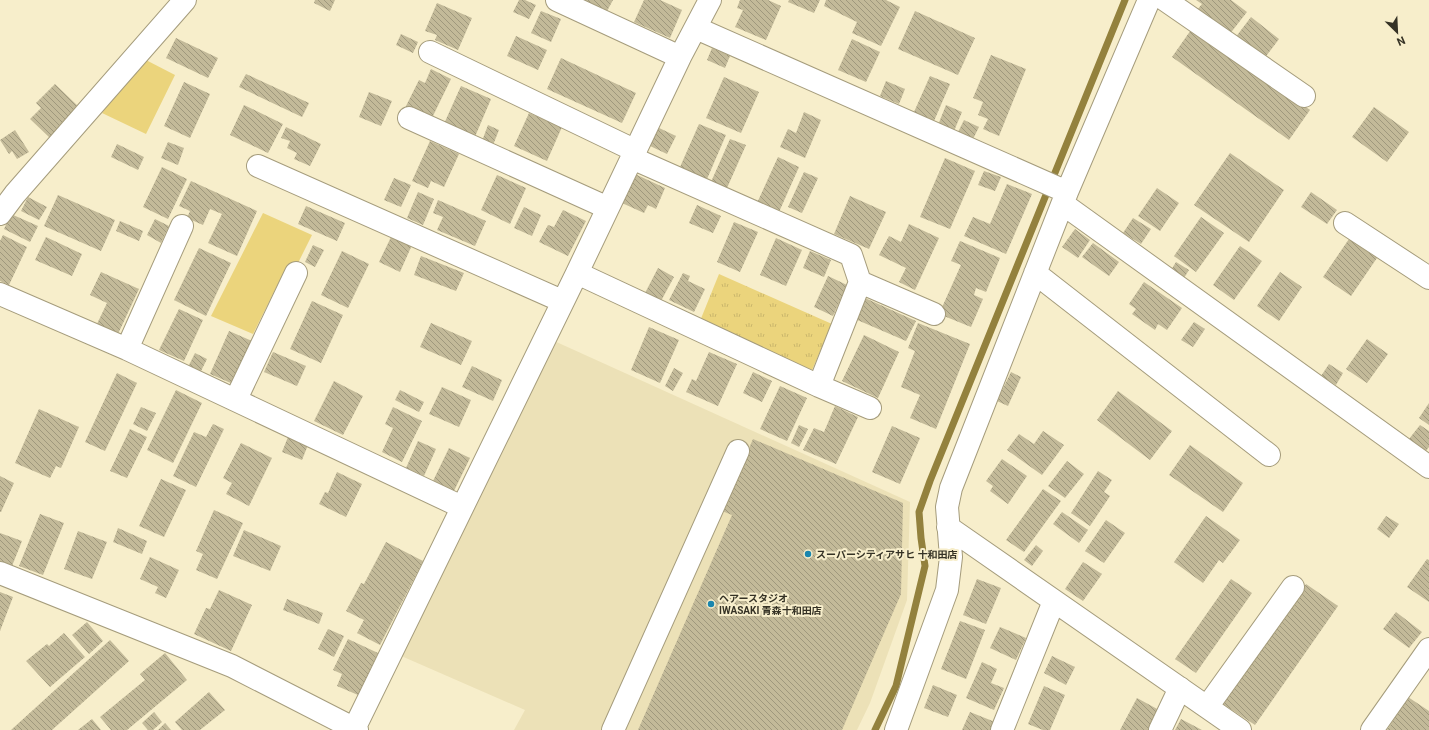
<svg xmlns="http://www.w3.org/2000/svg" width="1429" height="730" font-family="Roboto,'Noto Sans JP',sans-serif">
<style>
.built{fill:#ece1b7}
.grass{fill:url(#grass-tufts)}
.garden{fill:#ebd47c}
.lines{fill:none;stroke-linecap:round;stroke-linejoin:round}
.stream{stroke:#93813d;stroke-width:7}
.building{fill:url(#building-back-hatch)}
.minor-casing{stroke:#a59c7c;stroke-width:24}
.minor{stroke:#fff;stroke-width:22}
.poi-dot{fill:#1a86ae;stroke:#f7eecb;stroke-width:1.5}
.labels{text-anchor:middle;dominant-baseline:central;stroke-width:4;stroke-linejoin:round;paint-order:stroke}
.poi-label{font-size:10px;font-weight:bold;fill:#353225;stroke:#f7eecb;text-anchor:start}
</style>
<defs>
<pattern id="grass-tufts" width="24" height="20" patternUnits="userSpaceOnUse"><rect width="24" height="20" fill="#ebd47c"/><path d="M3 7l-1-3M5 7V3M7 7l1-3M15 17l-1-3M17 17v-4M19 17l1-3" fill="none" stroke="#cab66b"/></pattern>
<pattern id="building-back-hatch" width="6" height="6" patternUnits="userSpaceOnUse"><rect width="6" height="6" fill="#c3ba99"/><path d="M-1 5l2 2M0 0l6 6M5-1l2 2" fill="none" stroke="#9f987d"/></pattern>
</defs>
<rect width="100%" height="100%" fill="#f7eecb"/>
<path class="built" d="M 552,340 L 910,502 L 907,600 L 870,703 L 857,730 L 514,730 L 525,710 L 399,655 Z"/>
<path class="grass" d="M 719,274 L 832,324 L 812,370 L 700,321 Z"/>
<path class="garden" d="M 144,59 L 175,75 L 146,134 L 102,113 Z
M 263,213 L 312,235 L 296,267 L 288,264 L 253,334 L 211,316 Z"/>
<g class="lines">
<path class="stream" d="M 875,730 L 896,686 L 925,566 L 921,538 L 919,512 L 930,481 L 1125,0"/>
</g>
<path class="building" d="M 315,0 L 335,0 L 330,11 L 314,3 Z
M 519,0 L 525,0 L 536,5 L 529,19 L 513,12 Z
M 581,0 L 613,0 L 606,13 Z
M 644,0 L 660,0 L 682,10 L 670,38 L 634,22 Z
M 740,0 L 768,0 L 781,6 L 766,40 L 735,27 L 743,10 L 737,8 Z
M 789,0 L 820,0 L 814,13 L 788,2 Z
M 826,0 L 886,0 L 900,7 L 881,46 L 852,33 L 857,22 L 824,6 Z
M 1196,0 L 1231,0 L 1247,12 L 1229,35 L 1197,10 L 1202,4 Z
M 437,3 L 472,18 L 458,50 L 435,40 L 437,35 L 425,31 Z
M 541,11 L 561,19 L 551,42 L 531,33 Z
M 915,11 L 975,38 L 958,75 L 898,49 Z
M 1251,17 L 1279,39 L 1264,59 L 1235,38 Z
M 1193,27 L 1310,110 L 1289,140 L 1172,57 Z
M 401,34 L 418,42 L 413,53 L 396,45 Z
M 516,36 L 547,50 L 538,70 L 507,56 Z
M 176,38 L 218,58 L 208,78 L 166,58 Z
M 852,39 L 880,52 L 866,82 L 838,70 Z
M 712,48 L 730,56 L 725,68 L 707,60 Z
M 991,55 L 1026,69 L 999,136 L 983,129 L 988,119 L 978,115 L 983,102 L 973,98 Z
M 561,58 L 636,93 L 622,123 L 547,89 Z
M 431,69 L 451,79 L 431,120 L 405,108 L 419,80 L 425,83 Z
M 246,74 L 309,103 L 302,117 L 239,87 Z
M 930,76 L 950,84 L 934,121 L 914,112 Z
M 724,77 L 759,92 L 741,133 L 706,118 Z
M 886,81 L 905,89 L 899,104 L 880,96 Z
M 184,82 L 210,94 L 190,138 L 164,126 Z
M 55,84 L 80,108 L 50,138 L 30,119 L 41,108 L 36,103 Z
M 461,86 L 491,99 L 474,139 L 443,126 Z
M 369,92 L 392,101 L 381,126 L 359,117 Z
M 244,105 L 283,124 L 268,153 L 230,135 Z
M 946,105 L 962,112 L 954,131 L 938,125 Z
M 1374,107 L 1409,132 L 1387,162 L 1352,137 Z
M 804,112 L 821,120 L 805,158 L 780,147 L 788,129 L 796,133 Z
M 529,113 L 562,127 L 547,161 L 514,146 Z
M 964,120 L 979,127 L 973,139 L 958,132 Z
M 699,124 L 726,135 L 707,179 L 680,167 Z
M 488,125 L 499,130 L 493,145 L 482,141 Z
M 286,127 L 321,144 L 310,166 L 294,159 L 297,153 L 287,148 L 290,141 L 281,138 Z
M 657,127 L 676,136 L 667,154 L 648,145 Z
M 15,130 L 29,152 L 17,159 L 12,151 L 9,154 L 0,140 Z
M 730,139 L 746,145 L 727,188 L 711,182 Z
M 430,141 L 459,154 L 444,187 L 431,181 L 428,188 L 412,181 Z
M 168,142 L 184,148 L 178,165 L 161,158 Z
M 117,144 L 144,157 L 138,170 L 111,157 Z
M 1230,153 L 1284,190 L 1249,242 L 1194,205 Z
M 778,157 L 799,167 L 779,212 L 757,203 Z
M 945,158 L 975,171 L 950,229 L 920,217 Z
M 162,167 L 187,179 L 168,219 L 143,207 Z
M 984,171 L 1001,177 L 995,191 L 978,185 Z
M 804,172 L 818,178 L 802,213 L 788,207 Z
M 635,174 L 665,188 L 656,209 L 648,205 L 644,213 L 622,203 Z
M 497,175 L 526,188 L 510,224 L 481,210 Z
M 394,178 L 411,185 L 401,207 L 384,200 Z
M 191,181 L 257,211 L 237,256 L 208,243 L 222,214 L 210,209 L 203,225 L 187,218 L 190,211 L 179,206 Z
M 1007,184 L 1032,194 L 1006,254 L 964,236 L 973,217 L 990,224 Z
M 1157,188 L 1179,203 L 1160,231 L 1138,216 Z
M 418,192 L 434,199 L 423,225 L 407,218 Z
M 1311,192 L 1337,210 L 1327,224 L 1301,207 Z
M 58,195 L 115,220 L 101,251 L 44,226 Z
M 850,196 L 886,212 L 869,249 L 834,234 Z
M 28,197 L 47,207 L 39,220 L 21,211 Z
M 438,200 L 486,221 L 475,246 L 437,230 L 443,217 L 433,213 Z
M 697,205 L 721,216 L 713,233 L 689,223 Z
M 306,206 L 345,223 L 337,241 L 298,224 Z
M 524,207 L 541,215 L 532,236 L 514,228 Z
M 563,210 L 586,221 L 568,256 L 539,242 L 548,225 L 554,227 Z
M 11,214 L 38,226 L 30,242 L 4,229 Z
M 1201,217 L 1224,233 L 1196,272 L 1174,256 Z
M 1133,218 L 1151,229 L 1141,244 L 1123,233 Z
M 155,219 L 169,226 L 161,243 L 147,235 Z
M 120,221 L 143,231 L 139,241 L 116,231 Z
M 734,222 L 758,232 L 740,272 L 717,262 Z
M 909,224 L 939,238 L 915,290 L 899,282 L 906,268 L 879,255 L 889,236 L 901,242 Z
M 1075,229 L 1090,240 L 1078,258 L 1062,247 Z
M 3,235 L 27,247 L 9,285 L 0,281 L 0,241 Z
M 392,235 L 412,245 L 400,272 L 379,262 Z
M 46,237 L 82,254 L 72,276 L 35,260 Z
M 776,238 L 802,250 L 786,286 L 760,275 Z
M 1349,239 L 1377,258 L 1351,296 L 1323,277 Z
M 960,241 L 1000,258 L 986,292 L 976,288 L 974,295 L 983,299 L 971,327 L 939,314 L 961,265 L 951,261 Z
M 1093,243 L 1119,262 L 1109,276 L 1082,257 Z
M 313,245 L 324,250 L 315,267 L 305,262 Z
M 1240,246 L 1262,261 L 1234,300 L 1213,285 Z
M 199,248 L 231,263 L 206,316 L 174,300 Z
M 342,251 L 369,264 L 348,308 L 321,295 Z
M 810,251 L 831,260 L 824,277 L 803,268 Z
M 421,256 L 464,273 L 456,291 L 414,275 Z
M 1176,262 L 1189,270 L 1184,278 L 1171,270 Z
M 658,268 L 674,277 L 661,301 L 645,293 Z
M 101,272 L 139,289 L 117,336 L 96,326 L 107,303 L 90,295 Z
M 1280,272 L 1302,287 L 1279,321 L 1257,306 Z
M 683,273 L 690,276 L 688,281 L 705,289 L 694,312 L 669,300 Z
M 828,276 L 847,285 L 833,316 L 814,307 Z
M 1144,282 L 1182,308 L 1167,330 L 1158,324 L 1155,330 L 1132,314 L 1136,309 L 1129,304 Z
M 865,298 L 916,321 L 906,341 L 855,319 Z
M 312,301 L 343,315 L 321,363 L 290,349 Z
M 179,309 L 203,320 L 184,361 L 159,350 Z
M 1194,322 L 1205,329 L 1193,347 L 1181,340 Z
M 431,323 L 472,341 L 461,365 L 420,347 Z
M 918,323 L 970,344 L 936,429 L 910,418 L 920,395 L 901,387 L 915,351 L 908,348 Z
M 649,327 L 679,340 L 660,383 L 631,370 Z
M 229,331 L 252,341 L 233,384 L 210,374 Z
M 864,335 L 899,352 L 878,398 L 842,381 Z
M 1367,339 L 1388,354 L 1367,383 L 1346,369 Z
M 273,352 L 306,366 L 297,386 L 264,372 Z
M 709,352 L 737,364 L 718,406 L 686,392 L 692,379 L 696,381 Z
M 195,353 L 207,359 L 200,373 L 188,367 Z
M 1329,364 L 1343,373 L 1336,385 L 1321,376 Z
M 472,366 L 502,380 L 493,401 L 462,387 Z
M 674,368 L 683,373 L 673,391 L 665,386 Z
M 753,372 L 772,381 L 762,402 L 743,393 Z
M 1011,372 L 1021,377 L 1008,406 L 997,401 Z
M 117,373 L 137,383 L 105,451 L 85,442 Z
M 334,381 L 363,396 L 343,435 L 314,421 Z
M 780,386 L 807,398 L 787,441 L 760,429 Z
M 442,387 L 471,400 L 459,427 L 429,414 Z
M 176,390 L 202,403 L 173,463 L 147,450 Z
M 400,390 L 424,402 L 419,412 L 395,400 Z
M 1118,391 L 1172,431 L 1150,460 L 1097,420 Z
M 1429,403 L 1429,425 L 1419,418 Z
M 835,406 L 858,417 L 836,464 L 803,450 L 814,428 L 824,432 Z
M 141,407 L 156,413 L 147,431 L 133,424 Z
M 393,407 L 422,421 L 402,462 L 382,452 L 393,428 L 385,424 Z
M 39,409 L 79,427 L 61,468 L 56,466 L 50,478 L 15,463 Z
M 213,424 L 224,429 L 196,487 L 173,476 L 194,432 L 206,437 Z
M 799,425 L 808,429 L 799,447 L 791,443 Z
M 1420,425 L 1429,431 L 1429,447 L 1426,451 L 1409,439 Z
M 892,426 L 920,438 L 900,484 L 872,472 Z
M 130,429 L 147,437 L 127,478 L 110,471 Z
M 1043,431 L 1064,445 L 1042,475 L 1007,450 L 1019,434 L 1034,444 Z
M 288,437 L 308,445 L 302,460 L 282,452 Z
M 753,439 L 903,503 L 901,594 L 842,730 L 638,730 L 732,515 L 722,511 Z
M 418,441 L 436,449 L 424,476 L 406,468 Z
M 241,443 L 272,458 L 249,506 L 226,494 L 232,483 L 223,478 Z
M 1190,445 L 1243,483 L 1223,512 L 1169,475 Z
M 449,448 L 470,458 L 453,493 L 432,483 Z
M 1002,459 L 1027,476 L 1008,504 L 990,491 L 993,486 L 986,481 Z
M 1067,461 L 1084,474 L 1065,498 L 1048,486 Z
M 1098,471 L 1112,480 L 1104,492 L 1110,496 L 1090,526 L 1071,513 Z
M 337,472 L 362,484 L 346,517 L 319,504 L 325,492 L 328,493 Z
M 0,476 L 14,483 L 1,512 L 0,512 Z
M 161,479 L 186,490 L 164,537 L 139,526 Z
M 1043,489 L 1061,501 L 1024,552 L 1006,540 Z
M 214,510 L 243,523 L 217,579 L 196,570 L 203,554 L 196,551 Z
M 1062,512 L 1088,530 L 1079,543 L 1053,524 Z
M 40,514 L 64,523 L 43,575 L 19,566 Z
M 1206,516 L 1240,540 L 1223,563 L 1219,560 L 1203,583 L 1174,562 Z
M 1386,516 L 1399,524 L 1389,538 L 1377,529 Z
M 1106,520 L 1125,533 L 1104,563 L 1085,551 Z
M 118,528 L 147,541 L 142,554 L 113,542 Z
M 244,530 L 281,546 L 270,571 L 233,556 Z
M 78,531 L 107,542 L 92,579 L 64,569 Z
M 0,533 L 22,541 L 12,566 L 0,561 Z
M 386,542 L 423,561 L 380,645 L 357,633 L 364,620 L 346,611 L 361,583 L 364,584 Z
M 1036,545 L 1043,551 L 1032,566 L 1024,560 Z
M 150,557 L 179,570 L 166,598 L 155,593 L 158,587 L 140,579 Z
M 1427,559 L 1429,560 L 1429,602 L 1407,587 Z
M 1083,562 L 1102,574 L 1083,601 L 1065,589 Z
M 977,579 L 1001,588 L 986,624 L 963,615 Z
M 1231,579 L 1252,593 L 1196,673 L 1175,659 Z
M 1306,584 L 1338,606 L 1255,725 L 1223,704 Z
M 219,590 L 252,605 L 231,651 L 194,634 L 206,608 L 210,609 Z
M 0,592 L 13,597 L 0,631 Z
M 287,599 L 323,613 L 319,624 L 283,610 Z
M 1396,612 L 1422,632 L 1409,648 L 1383,629 Z
M 960,621 L 985,630 L 966,679 L 941,669 Z
M 87,622 L 103,641 L 89,654 L 72,635 Z
M 1000,627 L 1026,638 L 1016,660 L 990,648 Z
M 328,629 L 344,636 L 334,657 L 318,649 Z
M 64,633 L 85,657 L 50,687 L 26,661 L 47,644 L 49,646 Z
M 348,639 L 378,653 L 358,695 L 337,686 L 342,674 L 333,670 Z
M 110,640 L 129,661 L 52,730 L 11,730 Z
M 165,653 L 187,680 L 127,730 L 111,730 L 100,717 L 145,680 L 140,674 Z
M 1052,656 L 1075,667 L 1066,685 L 1044,673 Z
M 982,662 L 997,669 L 991,683 L 1004,688 L 994,710 L 966,698 Z
M 933,685 L 957,695 L 948,717 L 924,708 Z
M 1044,686 L 1065,695 L 1050,730 L 1043,730 L 1028,724 Z
M 209,692 L 225,710 L 200,730 L 182,730 L 175,722 Z
M 1408,697 L 1429,711 L 1429,730 L 1387,730 Z
M 1137,698 L 1159,710 L 1148,730 L 1120,730 Z
M 154,712 L 162,722 L 153,730 L 148,730 L 142,723 Z
M 970,712 L 995,722 L 992,730 L 962,730 Z
M 92,719 L 101,730 L 78,730 Z
M 1181,719 L 1202,730 L 1175,730 Z
M 165,723 L 171,730 L 158,730 Z"/>
<g class="lines">
<defs>
<path id="minor" d="M 557,0 L 680,57
M 1165,0 L 1304,96
M 696,28 L 1067,192
M 430,52 L 636,151
M 409,118 L 608,208
M 632,158 L 851,255 L 860,282 L 819,386
M 258,166 L 562,301
M 1063,204 L 1429,467
M 0,214 L 15,194 L 185,0
M 1345,223 L 1429,278
M 577,273 L 819,386 L 870,408
M 1035,273 L 1269,455
M 860,282 L 934,314
M 0,294 L 127,349 L 462,507
M 127,349 L 182,226
M 236,399 L 296,273
M 948,527 L 1240,730
M 0,573 L 232,666 L 357,730
M 1207,707 L 1293,587
M 354,729 L 577,273 L 680,57 L 710,0
M 613,730 L 738,451
M 896,730 L 947,590 L 951,557 L 947,507 L 951,488 L 1067,192 L 1149,0
M 1002,730 L 1054,601
M 1160,730 L 1180,688
M 1372,730 L 1429,649"/>
</defs>
<use href="#minor" class="minor-casing"/>
<use href="#minor" class="minor"/>
</g>
<g class="poi-dot">
<circle cx="808" cy="554" r="4"/>
<circle cx="711" cy="604" r="4"/>
</g>
<g class="labels">
<g class="poi-label">
<text x="816" y="554">スーパーシティアサヒ 十和田店</text>
<text x="719" y="598">ヘアースタジオ<tspan x="719" dy="12">IWASAKI 青森十和田店</tspan></text>
</g>
</g>
<g transform="translate(1397 32) rotate(156)" stroke="#f7eecb" stroke-width="3" paint-order="stroke">
<path d="M0-3L7 15L0 10L-7 15Z" fill="#353225"/>
<text y="-6" font-size="11" font-weight="bold" text-anchor="middle" fill="#353225">N</text>
</g>
</svg>
